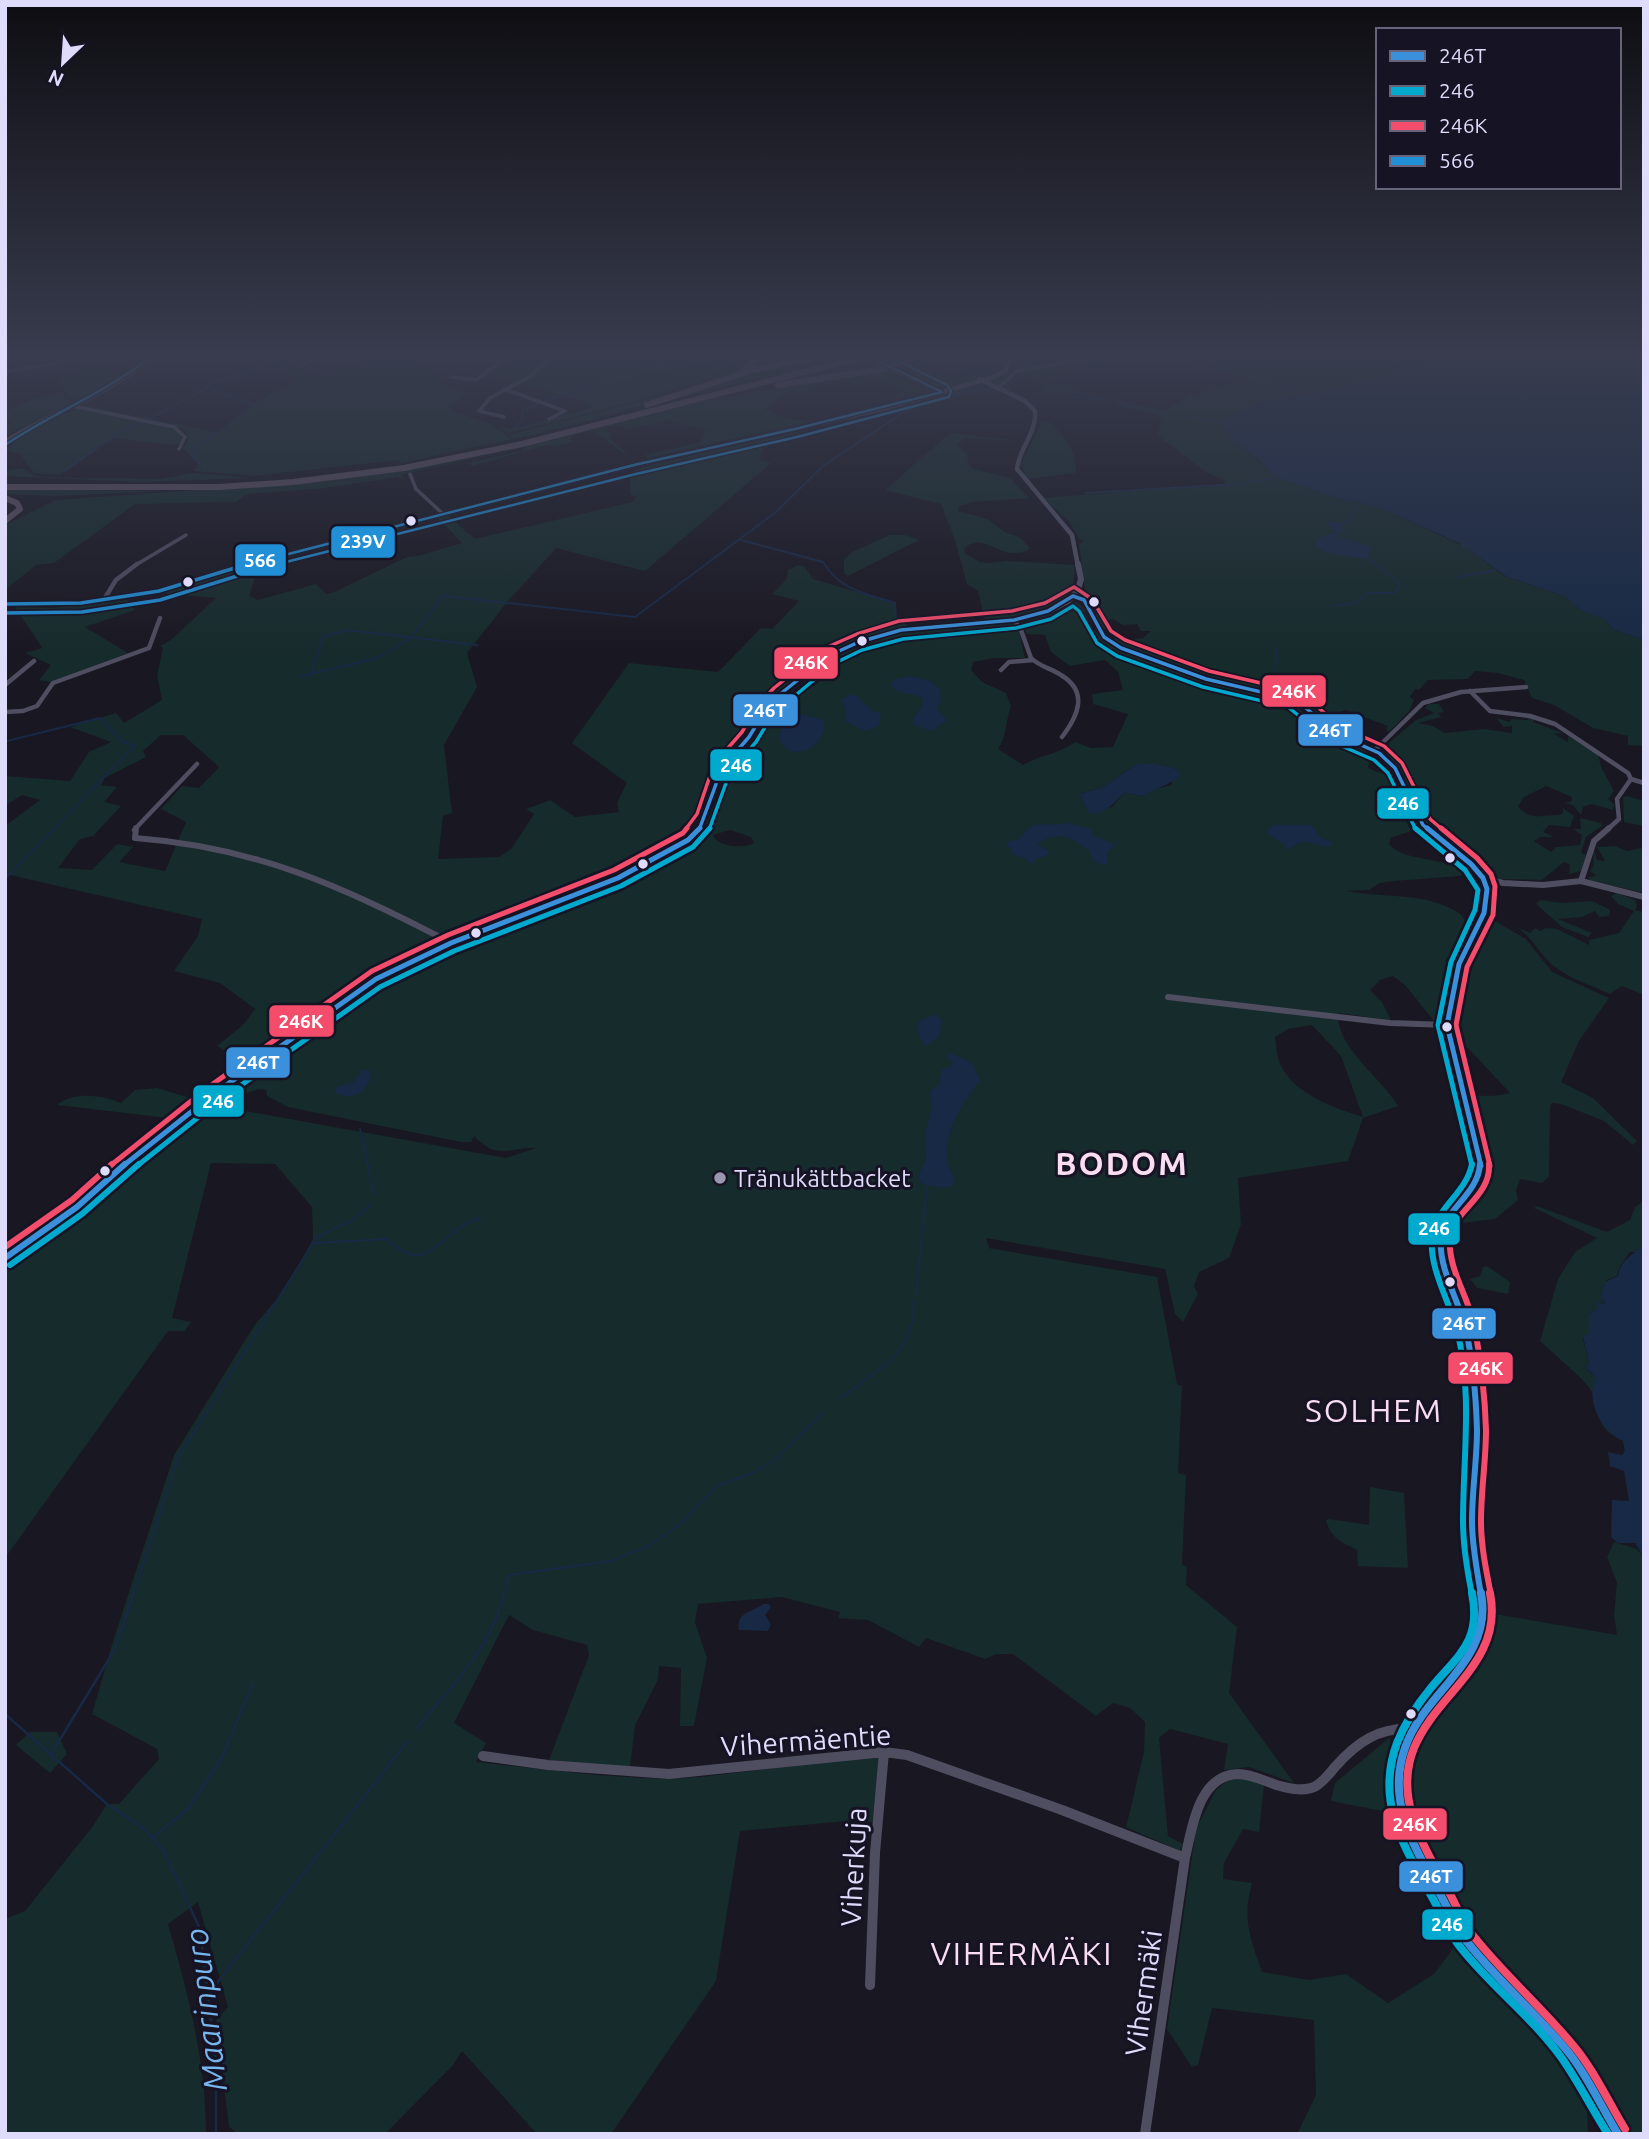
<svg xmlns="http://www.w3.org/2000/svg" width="1649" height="2139" font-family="Ubuntu,sans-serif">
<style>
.green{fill:#162b2b;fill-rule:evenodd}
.water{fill:#172945}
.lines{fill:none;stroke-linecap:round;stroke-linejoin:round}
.stream-far1{stroke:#172945;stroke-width:2}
.stream{stroke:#172945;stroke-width:2.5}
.street-far3{stroke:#4f4d60;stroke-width:3.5}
.street-far2{stroke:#4f4d60;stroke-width:4.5}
.street-far1{stroke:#4f4d60;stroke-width:6}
.street{stroke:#4f4d60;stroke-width:10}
.secondary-far4{stroke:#525266;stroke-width:4.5}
.secondary-far3{stroke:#525266;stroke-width:6}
.secondary-far2{stroke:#525266;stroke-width:7}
.secondary-far1{stroke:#525266;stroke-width:10}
.secondary{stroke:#525266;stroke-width:12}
.highway{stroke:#5e5062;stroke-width:6}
.secondary-bridge{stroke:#525266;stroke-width:4.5}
.bus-1-far3-casing{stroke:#161325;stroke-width:7}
.bus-1-far2-casing{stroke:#161325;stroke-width:10}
.bus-1-far1-casing{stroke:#161325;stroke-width:11}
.bus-1-casing{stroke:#161325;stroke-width:13}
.bus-2-far3-casing{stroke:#161325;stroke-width:7}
.bus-2-far2-casing{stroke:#161325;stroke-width:10}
.bus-2-far1-casing{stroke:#161325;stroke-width:11}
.bus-2-casing{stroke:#161325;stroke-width:13}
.bus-3-far3-casing{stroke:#161325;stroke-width:7}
.bus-3-far2-casing{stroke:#161325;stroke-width:10}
.bus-3-far1-casing{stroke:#161325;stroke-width:11}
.bus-3-casing{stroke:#161325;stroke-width:13}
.bus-4-far1-casing{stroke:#161325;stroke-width:5}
.bus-4-casing{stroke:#161325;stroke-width:7}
.bus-5-far1-casing{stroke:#161325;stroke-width:5}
.bus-5-casing{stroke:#161325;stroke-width:7}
.bus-6-casing{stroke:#161325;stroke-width:5}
.bus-1-far3{stroke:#3a90db;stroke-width:3.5}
.bus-1-far2{stroke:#3a90db;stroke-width:5}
.bus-1-far1{stroke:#3a90db;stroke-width:6}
.bus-1{stroke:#3a90db;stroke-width:8}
.bus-2-far3{stroke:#00a9ce;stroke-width:3.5}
.bus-2-far2{stroke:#00a9ce;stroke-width:5}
.bus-2-far1{stroke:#00a9ce;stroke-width:6}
.bus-2{stroke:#00a9ce;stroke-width:8}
.bus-3-far3{stroke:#f44d6c;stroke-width:3.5}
.bus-3-far2{stroke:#f44d6c;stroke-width:5}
.bus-3-far1{stroke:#f44d6c;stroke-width:6}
.bus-3{stroke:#f44d6c;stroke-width:8}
.bus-4-far1{stroke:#208fd6;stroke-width:2.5}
.bus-4{stroke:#208fd6;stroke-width:3.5}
.bus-5-far1{stroke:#208fd6;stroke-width:2.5}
.bus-5{stroke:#208fd6;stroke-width:3.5}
.bus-6{stroke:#208fd6;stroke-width:2.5}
.bus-dot{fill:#dfdbfa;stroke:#161325;stroke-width:2.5}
.poi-dot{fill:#9a96ae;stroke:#161325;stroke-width:2.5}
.labels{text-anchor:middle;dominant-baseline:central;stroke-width:6;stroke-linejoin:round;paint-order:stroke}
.poi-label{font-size:24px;fill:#dfdbfa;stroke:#161325;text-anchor:start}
.near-street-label{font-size:28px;fill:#dfdbfa;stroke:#161325}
.district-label{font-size:32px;font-weight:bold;letter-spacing:2px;fill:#faddf0;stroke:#161325}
.near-neighbourhood-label{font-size:32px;letter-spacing:2px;fill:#faddf0;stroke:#161325}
.near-water-label{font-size:32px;font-style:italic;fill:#77b6ed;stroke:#161325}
.line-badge{stroke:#161325;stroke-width:2.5}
.badge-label{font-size:19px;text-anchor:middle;font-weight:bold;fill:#fff}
</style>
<rect width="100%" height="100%" fill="#191721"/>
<path class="green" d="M 131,357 L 98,365 L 96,368 L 117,376 L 143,357 L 118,379 L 147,357 L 133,371 L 77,401 L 67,397 L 60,381 L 60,378 L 88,374 L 91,366 Z
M 152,357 L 155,357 L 145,368 L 174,357 L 142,370 L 85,405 L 135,416 L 150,417 L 196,394 L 213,382 L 264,366 L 245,357 L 266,363 L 284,357 L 280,359 L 299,363 L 293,367 L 294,372 L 316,378 L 329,372 L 362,366 L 365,357 L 414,357 L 411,363 L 432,371 L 442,385 L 467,393 L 449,407 L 452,411 L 491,424 L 512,439 L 401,463 L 397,460 L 254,476 L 194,471 L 198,464 L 183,448 L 189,439 L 185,430 L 172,425 L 81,406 L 131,376 ZM 268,366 L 301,379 L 252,404 L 251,408 L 219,433 L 152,419 L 222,380 L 254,373 Z
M 508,357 L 747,357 C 720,377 690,384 659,394 C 609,409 558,421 508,433 L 497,426 L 513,429 L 591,408 L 588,403 L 486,373 Z
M 750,357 L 756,357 C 740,372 720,379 700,386 C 639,409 577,424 514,439 L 509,435 L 676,392 L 730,372 Z
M 824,357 L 841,357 L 649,406 L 740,375 Z
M 920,357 L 930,357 L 923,364 L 924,369 L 957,379 L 964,377 L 965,369 L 986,373 L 1005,363 L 990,374 L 945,388 L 933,385 L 900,368 Z
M 1019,357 L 1147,357 L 1135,362 L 1115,363 L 1033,376 L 1049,383 L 1049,385 L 1164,411 L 1190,396 L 1251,379 L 1251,377 L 1211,369 L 1231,357 L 1479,357 L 1410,367 L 1321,392 L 1301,394 L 1221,424 L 1234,442 L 1260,462 L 1273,476 L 1341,500 L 1359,502 L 1388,511 L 1461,545 L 1461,548 L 1466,548 L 1506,577 L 1564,596 L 1582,611 L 1604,619 L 1614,630 L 1644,640 L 1644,746 L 1628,745 L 1628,736 L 1593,728 L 1554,705 L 1532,698 L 1524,680 L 1498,673 L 1475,671 L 1468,679 L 1428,680 L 1419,690 L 1415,689 L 1410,697 L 1414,700 L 1409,711 L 1389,732 L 1386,730 L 1388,726 L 1345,710 L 1324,720 L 1306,702 L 1297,697 L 1230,683 L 1125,647 L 1113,640 L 1120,635 L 1134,643 L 1134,639 L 1143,638 L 1151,631 L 1141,631 L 1137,624 L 1123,625 L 1113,619 L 1104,621 L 1110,630 L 1101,628 L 1096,616 L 1096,606 L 1086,595 L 1079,544 L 1084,540 L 1079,539 L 1070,523 L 1044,498 L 1222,484 L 1226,481 L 1206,472 L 1158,436 L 1161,419 L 1159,414 L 1117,405 L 1120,402 L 1047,389 L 1045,383 L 1016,370 L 1001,385 L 991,382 L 1013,370 Z
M 883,370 L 923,390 L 880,402 L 903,392 L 902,390 L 873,376 L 860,384 L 839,381 L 821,383 L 805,391 L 785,392 L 765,409 L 778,416 L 808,422 L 647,458 L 645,455 L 697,443 L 701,440 L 705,430 L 667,420 L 627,430 L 620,425 L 604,429 L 608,433 L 624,430 L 611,433 L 609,438 L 635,461 L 593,431 L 570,436 L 573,442 L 555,446 L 547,445 L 472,466 L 468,463 L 522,451 L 524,447 L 707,400 Z
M 977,385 L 997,392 C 970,387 940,402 913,409 C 869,419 799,423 762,450 L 760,460 L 771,463 L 645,571 L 556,548 L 508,601 L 467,653 L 477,687 L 444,745 L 452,813 L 443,816 L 438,859 L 499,857 L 511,849 L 534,814 L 526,809 L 550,800 L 575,817 L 619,812 L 617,803 L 627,783 L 572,743 L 629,663 L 718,672 L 761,628 L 772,629 L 799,601 L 772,594 L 786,580 L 788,570 L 798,565 L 805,567 L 813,579 L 895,603 L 896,622 L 909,625 L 875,634 L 824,656 L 769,700 L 754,723 L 716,768 L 693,825 L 665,849 L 638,864 L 405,960 L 342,996 L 231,1078 L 225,1077 L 243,1060 L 217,1046 L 243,1025 L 255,1009 L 220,983 L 174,971 L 198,936 L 202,919 L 10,875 L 5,879 L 5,826 L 40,800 L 22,795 L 5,806 L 5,776 L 70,781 L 89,752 L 111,742 L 70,727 L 116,713 L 124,723 L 162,700 L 157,675 L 163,648 L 160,646 L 172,639 L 216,598 L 163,593 L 260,562 L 249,596 L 258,600 L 316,584 L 326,594 L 332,593 L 407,557 L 418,556 L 462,543 L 437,517 L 447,515 L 475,539 L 633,502 L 636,497 L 630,494 L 630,473 L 646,466 L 893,410 ZM 161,735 L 183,735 L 219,767 L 199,788 L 182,786 L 161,809 L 186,822 L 165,871 L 119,862 L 133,847 L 117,844 L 92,870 L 58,868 L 80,839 L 93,836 L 121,806 L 104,802 L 117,787 L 101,785 L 105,778 L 146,757 L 143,751 Z
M 63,392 L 65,398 L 74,403 L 5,436 L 5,425 L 12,421 L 5,418 L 5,411 L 41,396 Z
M 78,408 L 172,428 L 181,434 L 182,442 L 176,445 L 112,438 L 59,475 L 34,473 L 20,454 L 5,450 L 30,430 Z
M 1042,422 L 1052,423 C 1065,439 1078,451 1075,473 L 1027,479 L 1021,464 Z
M 950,433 L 1018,441 L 965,438 L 957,445 L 967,453 L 968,464 L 973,469 L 1010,478 L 1029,498 L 974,502 L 959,506 L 958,511 L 988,519 L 1004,532 L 1019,537 L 1030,548 L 1027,551 C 1019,553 1011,554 1003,551 C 989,546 977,535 964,549 L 965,553 L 979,562 L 988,563 L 1007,561 L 1075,565 C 1074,572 1074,581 1072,587 C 1062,610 1007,619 985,621 L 978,591 L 967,584 L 955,540 L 941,504 L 885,490 Z
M 522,448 L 407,473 L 402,475 L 404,480 L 398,477 L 324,488 L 246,494 L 236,502 L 135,504 L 54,563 L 36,565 L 5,590 L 5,525 L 56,500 L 324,481 L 424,467 Z
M 22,468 L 36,476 L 75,478 L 160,479 L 194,473 L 251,478 L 140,482 L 5,476 L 5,471 Z
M 5,489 L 167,491 L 55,496 L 5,494 Z
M 890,535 L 905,535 L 919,540 L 848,576 L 844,573 L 844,560 L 850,553 Z
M 128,600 L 135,610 L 85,627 L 128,653 L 50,682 L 39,680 L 51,665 L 25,653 L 42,648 L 15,607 L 53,608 Z
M 1076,602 L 1083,607 L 1091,627 L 1111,646 L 1203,682 L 1293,703 L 1324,732 L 1365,750 L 1370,757 L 1368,768 L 1386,775 L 1395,789 L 1384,813 L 1406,821 L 1411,831 L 1391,838 L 1389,844 C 1405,863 1443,855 1464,873 L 1460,876 L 1394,881 L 1380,883 L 1369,890 L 1347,891 C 1382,898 1423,892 1456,911 C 1462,914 1466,922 1470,928 L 1469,936 L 1447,982 L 1442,1022 L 1434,1021 L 1405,985 L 1393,976 L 1380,980 L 1370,990 L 1382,1002 L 1391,1020 L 1338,1013 C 1336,1048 1382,1078 1398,1106 L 1363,1118 L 1348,1161 L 1238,1178 L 1241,1224 L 1229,1258 L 1199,1272 L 1194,1286 L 1198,1294 L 1183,1322 L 1175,1314 L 1165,1269 L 986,1238 L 989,1248 L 1157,1277 L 1177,1384 L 1182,1386 L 1178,1473 L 1186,1475 L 1182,1565 L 1187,1566 L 1186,1585 L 1237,1627 L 1229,1693 L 1294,1783 L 1249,1767 L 1224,1770 L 1228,1744 L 1170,1729 L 1159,1738 L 1168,1836 L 1183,1844 L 1180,1851 L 1126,1827 L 1144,1752 L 1145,1722 L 1130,1708 L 1113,1703 L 1096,1716 L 1013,1654 L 996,1654 L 985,1659 L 926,1638 L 919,1647 L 868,1620 L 838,1618 L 840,1612 L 782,1597 L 698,1604 L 695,1622 L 707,1658 L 694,1726 L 680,1726 L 681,1668 L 659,1666 L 658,1679 L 635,1725 L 630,1767 L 549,1760 L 589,1655 L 587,1645 L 533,1630 L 509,1615 L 454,1723 L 486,1743 L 476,1762 L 596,1775 L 661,1779 L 701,1777 L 879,1755 L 873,1822 L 856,1820 L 740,1831 L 716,1981 L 611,2134 L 537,2134 L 462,2051 L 453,2065 L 385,2134 L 238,2134 L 229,2127 L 216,2020 L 228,2007 L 198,1902 L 168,1924 C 188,1993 206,2061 206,2134 L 5,2134 L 5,1919 L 25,1911 L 93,1826 L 107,1804 L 119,1804 L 159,1759 L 157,1749 L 92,1714 L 114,1638 L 174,1455 L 254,1326 L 285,1289 L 313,1239 L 312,1207 L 275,1164 L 211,1163 L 172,1318 L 191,1322 L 185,1331 L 168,1331 L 5,1558 L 5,1268 L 83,1216 L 133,1166 L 210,1105 L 216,1108 L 234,1109 L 506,1158 L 536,1148 C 509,1147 497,1161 474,1136 L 471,1142 L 461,1142 L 288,1107 L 267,1096 L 266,1090 C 252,1086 241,1101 226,1097 L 227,1092 L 252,1074 L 250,1072 L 371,984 L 655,863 L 696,838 L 705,826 L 725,784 L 732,779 L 751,775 L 764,759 L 761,757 L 753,768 L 748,770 L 743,767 L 741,762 C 755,744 766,720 782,704 C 798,689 827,690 826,662 L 836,655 L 906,631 L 1012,623 L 1019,630 L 1025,658 L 994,658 L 973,662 L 971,670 L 982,682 L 1006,693 L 1011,706 C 1006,719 1006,739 998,749 L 1023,765 C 1040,755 1059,754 1075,742 L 1091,748 L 1113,747 L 1128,714 L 1093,704 L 1092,694 L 1123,690 L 1118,672 L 1105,660 L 1070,666 L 1051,652 L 1045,635 L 1027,634 L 1021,623 L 1059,611 ZM 1137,764 L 1157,764 L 1177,769 L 1171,785 L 1149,791 L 1143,796 L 1124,793 L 1112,807 L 1089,812 L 1079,794 L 1103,787 ZM 730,830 L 751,837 L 754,843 C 742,849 717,847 713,835 ZM 1312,1025 L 1341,1056 L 1363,1117 C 1334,1108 1294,1094 1280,1064 C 1277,1056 1276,1045 1275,1037 L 1288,1029 Z
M 1429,704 L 1439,704 L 1444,712 L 1438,713 L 1441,717 L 1418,723 L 1433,726 L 1445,733 L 1484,729 L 1512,733 L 1512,726 L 1504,727 L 1496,718 L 1510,722 L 1511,719 L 1527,720 L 1529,717 L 1534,718 L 1533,722 L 1565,734 L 1553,733 L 1568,742 L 1568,736 L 1598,755 L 1602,769 L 1614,791 L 1608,799 L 1614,804 L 1613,810 L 1591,804 L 1583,807 L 1581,815 L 1574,806 L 1565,803 L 1572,801 L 1572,797 L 1546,786 L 1524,797 L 1518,806 C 1530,821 1539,815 1559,815 L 1563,813 L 1563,808 L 1574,816 L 1570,827 L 1549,825 L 1543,832 L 1554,837 L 1540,837 L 1534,841 L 1551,852 L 1556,847 L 1580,845 L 1582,835 L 1573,829 L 1581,829 L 1580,818 L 1601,823 L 1602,826 L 1586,837 L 1581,853 L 1586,855 L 1581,871 L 1569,874 L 1570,865 L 1564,862 L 1542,880 L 1500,879 L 1481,870 L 1428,827 L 1404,777 L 1413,776 L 1403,774 L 1385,751 L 1391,741 L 1416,720 L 1434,713 L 1425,708 Z
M 1627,796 L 1644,801 L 1644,826 L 1624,822 L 1623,797 Z
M 1615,846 L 1627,851 L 1641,848 L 1644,851 L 1644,893 L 1590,880 L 1588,877 L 1596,876 L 1590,871 L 1593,866 L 1594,850 L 1597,860 L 1605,861 L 1597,847 Z
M 1617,893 L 1635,900 L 1637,906 L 1635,910 L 1644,912 L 1644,995 L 1622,986 L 1610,994 C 1592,986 1571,979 1555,967 C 1540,955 1533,938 1517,927 L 1530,933 L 1535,928 L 1541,931 L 1545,928 L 1557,929 L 1589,945 L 1589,940 L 1619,933 L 1634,911 L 1618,904 L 1611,896 Z
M 1540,900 L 1562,903 L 1592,901 L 1610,910 L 1609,916 L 1599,917 L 1595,911 L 1582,917 L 1558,919 L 1592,933 L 1588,937 L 1562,927 L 1536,904 Z
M 1486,916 L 1526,939 L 1552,972 L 1609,998 L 1579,1041 L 1561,1082 L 1593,1098 L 1637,1141 L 1633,1145 L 1604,1121 L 1561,1104 L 1552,1103 L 1550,1106 L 1549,1176 L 1542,1183 L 1520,1179 L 1516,1190 L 1518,1200 L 1495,1219 L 1453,1224 L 1475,1195 L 1490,1166 L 1466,1097 C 1482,1094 1494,1098 1510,1093 L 1468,1048 L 1455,1048 C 1450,1020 1453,981 1467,955 C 1475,941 1483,932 1486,916 Z
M 157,1088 L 194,1099 L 168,1118 L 57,1105 C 73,1091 103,1095 121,1103 L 135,1090 Z
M 1644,1201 L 1644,1245 L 1636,1252 L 1630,1252 L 1620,1266 L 1617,1276 L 1607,1280 L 1602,1300 L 1607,1304 L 1599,1302 L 1597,1309 L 1589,1314 L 1589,1333 L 1583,1339 L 1589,1361 L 1586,1368 L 1592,1374 L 1644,1384 L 1625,1453 L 1623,1441 C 1592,1426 1604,1416 1592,1392 C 1586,1380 1551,1352 1540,1341 L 1558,1279 L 1575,1252 L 1597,1238 L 1534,1208 L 1537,1206 L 1607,1232 L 1630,1220 L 1635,1207 Z
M 1487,1266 L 1510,1282 L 1508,1294 L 1477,1288 L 1470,1279 L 1480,1276 L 1483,1267 Z
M 1370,1487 L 1404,1493 L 1408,1568 L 1358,1566 L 1357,1550 C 1342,1542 1330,1538 1326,1520 L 1329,1519 L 1369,1525 Z
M 1614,1542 L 1637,1549 L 1644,1558 L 1644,2134 L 1627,2134 L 1582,2058 L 1552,2022 L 1494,1964 L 1465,1927 L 1433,1868 L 1424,1830 L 1413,1814 L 1411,1778 L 1431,1716 L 1450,1700 L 1470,1671 L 1487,1639 L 1489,1613 L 1617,1635 L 1614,1615 L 1617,1583 L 1607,1557 Z
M 30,1732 L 57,1732 L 67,1754 L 50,1773 L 16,1745 Z
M 1389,1738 C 1396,1751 1391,1794 1392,1813 L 1331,1801 L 1335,1783 Z
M 1243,1777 L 1264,1785 L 1259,1832 L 1243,1829 L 1224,1863 L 1223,1879 L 1252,1883 C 1242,1919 1250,1937 1262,1972 L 1309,1980 L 1346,1974 L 1388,2003 L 1434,1974 L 1457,1943 L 1547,2041 L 1587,2108 L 1588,2134 L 1297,2134 L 1316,2095 L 1314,2020 L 1212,2008 L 1198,2065 L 1192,2067 L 1167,2029 L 1196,1829 L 1216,1790 L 1228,1780 Z"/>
<path class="water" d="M 1479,357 L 1644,357 L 1644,640 L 1614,630 L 1604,619 L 1582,611 L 1564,596 L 1507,577 L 1466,548 L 1461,548 L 1461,544 L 1388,511 L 1359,502 L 1341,500 L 1273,476 L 1260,461 L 1234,442 L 1221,423 L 1258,403 L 1321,392 L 1410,367 Z
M 1325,521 L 1342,523 L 1342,528 L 1348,532 L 1340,532 L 1338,536 L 1373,547 L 1368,555 L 1371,560 L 1328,553 L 1314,546 L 1320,537 L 1336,532 Z
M 910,676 L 928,680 L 939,688 L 941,700 L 937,708 L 947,720 L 932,731 L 914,725 L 914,717 L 922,707 L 923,699 C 913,691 898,696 890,685 L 894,679 Z
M 850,695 L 856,695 L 871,710 L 881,713 L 879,726 L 865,731 L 845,721 L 846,709 L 841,699 Z
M 802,714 L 824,720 C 827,741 807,757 787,750 L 779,740 C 781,725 788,719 802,714 Z
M 1137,764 L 1157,764 L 1177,769 L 1181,775 C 1169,786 1155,788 1143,796 L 1124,793 C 1114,803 1105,815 1089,813 L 1079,794 L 1103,787 Z
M 1068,823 L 1091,829 L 1092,835 L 1116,845 L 1107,852 L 1108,864 L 1102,865 L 1092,860 L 1090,851 L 1068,837 L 1060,836 L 1048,838 L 1037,844 L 1049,851 L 1047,856 L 1035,859 L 1032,865 L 1024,858 L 1011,854 L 1012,849 L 1006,846 L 1009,841 L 1019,839 C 1033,816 1045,828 1068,823 Z
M 1273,825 L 1312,825 L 1320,837 L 1334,843 L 1328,847 L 1304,841 L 1285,850 L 1285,845 L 1266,832 Z
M 935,1014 L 941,1020 L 939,1036 L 929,1045 L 924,1046 L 917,1030 L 919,1021 Z
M 952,1053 L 972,1063 L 980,1080 C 960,1107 933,1147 955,1179 L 951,1187 L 942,1188 L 921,1183 L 918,1176 L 926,1159 L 925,1135 L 932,1107 L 930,1092 L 939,1084 L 942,1069 L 950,1067 L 953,1063 L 946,1056 Z
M 362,1069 L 370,1071 C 371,1092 352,1102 334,1092 L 338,1086 L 353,1083 Z
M 1644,1245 L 1644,1558 L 1635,1543 L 1618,1543 L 1611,1537 L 1612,1500 L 1629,1501 L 1624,1471 L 1610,1466 L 1608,1452 L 1622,1455 L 1625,1451 L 1623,1441 C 1601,1430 1585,1402 1596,1377 L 1586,1368 L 1589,1361 L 1583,1337 L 1589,1333 L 1589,1314 L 1597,1309 L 1597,1302 L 1606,1304 L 1601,1298 L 1605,1282 L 1618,1276 C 1620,1259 1632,1256 1644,1245 Z
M 763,1604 L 769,1604 L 771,1607 L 765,1615 L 771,1624 L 768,1631 L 739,1630 C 736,1611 752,1613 763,1604 Z"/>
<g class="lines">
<path class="stream-far1" d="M 1151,357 L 1251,377 L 1303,394
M 1391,357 L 1410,367
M 656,367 L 665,369 L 719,357
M 141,369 L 172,357
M 207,387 C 232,373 256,372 282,357
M 1007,388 L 1010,388
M 1044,391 L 1065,395
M 1072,396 L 1103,400
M 545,401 L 645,371 L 671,357
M 1116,403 L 1144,408
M 1148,409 L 1169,413
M 1191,418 L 1221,423
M 148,419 L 207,388 L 252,404 L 242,415 L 193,450 L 195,459 L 203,465 L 203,471
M 514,428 L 522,421 L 522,411 L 540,403
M 65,471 L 119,433 L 144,421
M 1086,493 L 1238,484 L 1277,478
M 1341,524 L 1353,520 L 1352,514 L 1361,503
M 741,540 L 823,562 C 841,591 864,593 895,603 L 896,619
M 1458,577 L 1495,570
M 1331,606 L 1357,603 L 1368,593 L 1393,593 L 1399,589 L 1399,583 L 1371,560
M 880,633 L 896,621
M 1275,670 L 1277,648
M 311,673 L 323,637 L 347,630 L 477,645
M 298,677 L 377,658 L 411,638 L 443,596 L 635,617 L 776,512 L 823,466 L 904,412 L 978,389 L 996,391
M 5,879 L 134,746 L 123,742 L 100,718 L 7,741
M 360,1129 L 374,1194
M 314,1243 L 387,1239 C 431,1281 437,1230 480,1218
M 916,1294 L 927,1185
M 841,1398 C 878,1369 917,1352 914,1299
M 133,1595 L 178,1458 L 317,1237 L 351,1221 L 371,1205
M 504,1595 L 509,1575 L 611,1561 L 650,1545 L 681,1524 L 716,1486 L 751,1474 L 772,1462 L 824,1412"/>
<path class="stream" d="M 5,1714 L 107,1804 L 143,1828 L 164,1851 L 200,1929 L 216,2063 L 216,2134
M 417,1728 C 450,1688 494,1645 504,1593
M 50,1756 L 115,1649 L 134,1593
M 152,1838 L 187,1810 L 222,1757 L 253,1683
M 209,1993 L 408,1741"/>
<path class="street-far3" d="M 475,357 L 501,361
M 301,366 L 318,357
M 5,372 L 53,364 L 71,357
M 451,377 L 476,380 L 507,357
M 998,388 L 1017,371 L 1101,357
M 504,389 L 565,411 L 549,419
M 73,406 L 174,427 L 185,437 L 179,449
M 504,417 L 479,411 L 490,398 L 531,376 L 551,357
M 410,474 L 416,489 L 442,513
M 134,566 L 186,535"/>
<path class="street-far2" d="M 103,601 L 116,580 L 137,564
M 1014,620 L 1021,630 L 1031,658 C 1040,667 1051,668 1061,675 C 1089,692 1078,716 1062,737
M 1001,670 L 1009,662 L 1033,660
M 5,685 L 34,661
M 1470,691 L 1490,711 L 1530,716 L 1555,724 L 1628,773 L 1631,779 L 1617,799 L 1619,819 L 1607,830
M 5,712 L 23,711 L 37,706 L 53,683 L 149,648 L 160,618
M 1375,750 L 1423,703 L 1461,692 L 1526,687
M 1631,779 L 1644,783
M 134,830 L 197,764"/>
<path class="street-far1" d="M 136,828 L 135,838 C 256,847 345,887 451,943
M 1483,878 L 1503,883 L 1543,885 L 1581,881 L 1644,897
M 1581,881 L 1594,841 L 1609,828
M 1168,997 L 1390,1023 L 1447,1025"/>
<path class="street" d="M 483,1756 L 548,1765 L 669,1774 L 884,1752 L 907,1755 L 1062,1810 L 1185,1858 C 1192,1829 1198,1775 1238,1774 C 1252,1774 1266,1782 1280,1786 C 1291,1789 1305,1792 1316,1786 C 1324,1781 1329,1774 1335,1767 C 1357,1742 1379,1727 1413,1729
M 870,1985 L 875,1853 L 884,1752
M 1145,2134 L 1185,1858"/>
<path class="secondary-far4" d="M 876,362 L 940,391
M 979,379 L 1025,401 L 1035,411 C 1037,433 1019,448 1017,469 L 1072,535 L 1078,566
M 5,442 C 52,411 108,397 150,357
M 242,566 L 634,465 L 882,409 L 991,378 L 1005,371 L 1011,357"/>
<path class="secondary-far3" d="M 1073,596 L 1084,600 L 1104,637 L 1121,648 L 1206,679 L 1291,699 L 1306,708 L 1334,733 L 1379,753 L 1395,768 L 1423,825 L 1429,830
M 5,604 L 81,603 L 159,591 L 247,564
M 699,830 L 722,768 L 749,737 L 766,709 L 779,695 L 828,656 L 859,642 L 901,630 L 1014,620 L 1048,611 L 1068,601 L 1078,590 L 1081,579 L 1078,564"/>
<path class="secondary-far2" d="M 1427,828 L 1471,864 L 1483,878 L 1487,889 L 1484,913 L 1459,964 L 1447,1025 L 1481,1166
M 123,1166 L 215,1093 L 376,979 L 451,943 L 618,878 L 688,840 L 700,828"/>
<path class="secondary-far1" d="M 1480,1164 C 1478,1195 1444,1209 1441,1237 C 1438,1269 1459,1300 1466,1330 C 1473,1362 1476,1397 1477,1430 C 1477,1460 1472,1491 1472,1521 C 1472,1546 1477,1570 1481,1595
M 5,1258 L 77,1207 L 125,1164"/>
<path class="secondary" d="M 1481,1593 C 1494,1661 1424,1691 1405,1748 C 1386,1802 1414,1846 1439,1892 C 1448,1908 1456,1928 1468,1943 C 1498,1980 1534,2012 1565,2048 C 1586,2073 1601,2106 1618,2134"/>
<path class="highway" d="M 744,369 L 759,357
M 778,385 L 883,369 L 917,357
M 647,405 L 753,370 L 815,357
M 5,487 L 219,487 L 293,482 L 404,468 L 522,444 L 863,357
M 5,498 L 17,503 L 20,509 L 5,521"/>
<path class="secondary-bridge" d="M 865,357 L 876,362"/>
<defs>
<path id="bus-1-far3" d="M 699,830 L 722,768 L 749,737 L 766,709 L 779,695 L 828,656 L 859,642 L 901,630 L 1014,620 L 1048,611 L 1073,596 L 1084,600 L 1104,637 L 1121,648 L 1206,679 L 1291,699 L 1306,708 L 1334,733 L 1379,753 L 1395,768 L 1423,825 L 1429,830"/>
<path id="bus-1-far2" d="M 1427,828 L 1471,864 L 1483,878 L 1487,889 L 1484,913 L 1459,964 L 1447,1025 L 1481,1166
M 123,1166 L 215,1093 L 376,979 L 451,943 L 618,878 L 688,840 L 700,828"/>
<path id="bus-1-far1" d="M 1480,1164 C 1478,1195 1444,1209 1441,1237 C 1438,1269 1459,1300 1466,1330 C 1473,1362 1476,1397 1477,1430 C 1477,1460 1472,1491 1472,1521 C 1472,1546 1477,1570 1481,1595
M 5,1258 L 77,1207 L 125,1164"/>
<path id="bus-1" d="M 1481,1593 C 1494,1661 1424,1691 1405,1748 C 1386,1802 1414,1846 1439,1892 C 1448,1908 1456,1928 1468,1943 C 1498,1980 1534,2012 1565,2048 C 1586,2073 1601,2106 1618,2134"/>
<path id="bus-2-far3" d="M 709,830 L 730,772 L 756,742 L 773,714 L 833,664 L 862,650 L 903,639 L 1016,628 L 1051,619 L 1073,606 L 1079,611 L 1097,643 L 1117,656 L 1203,687 L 1288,707 L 1330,741 L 1374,760 L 1388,773 L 1416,830"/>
<path id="bus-2-far2" d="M 1415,828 L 1465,870 L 1478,890 L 1475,910 L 1451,962 L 1438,1025 L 1472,1166
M 137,1166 L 220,1100 L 380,987 L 454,951 L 621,886 L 693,847 L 710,828"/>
<path id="bus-2-far1" d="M 1472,1164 C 1466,1194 1435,1208 1432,1237 C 1429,1269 1449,1300 1457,1330 C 1473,1394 1463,1456 1463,1521 C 1463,1546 1467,1570 1472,1595
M 10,1265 L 82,1214 L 139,1164"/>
<path id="bus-2" d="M 1472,1593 C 1482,1642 1457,1656 1430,1689 C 1416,1706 1405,1723 1397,1743 C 1375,1803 1404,1846 1432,1897 C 1441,1913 1449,1933 1461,1948 C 1491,1986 1532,2017 1561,2057 C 1578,2081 1592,2109 1608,2134"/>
<path id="bus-3-far3" d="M 685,830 L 697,814 L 714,764 L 742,732 L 759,704 L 774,688 L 823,649 L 857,634 L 899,621 L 1012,611 L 1045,603 L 1074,587 L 1092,599 L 1111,631 L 1125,640 L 1209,671 L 1295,691 L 1311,701 L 1339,726 L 1384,746 L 1402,763 L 1430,819 L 1443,830"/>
<path id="bus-3-far2" d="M 1441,828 L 1477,858 L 1491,874 L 1495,886 L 1493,915 L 1467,967 L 1456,1025 L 1490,1166
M 110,1166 L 210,1086 L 372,971 L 448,935 L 614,870 L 683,833 L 687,828"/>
<path id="bus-3-far1" d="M 1489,1164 C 1491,1197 1453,1211 1450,1237 C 1447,1269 1470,1299 1475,1329 C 1481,1362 1485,1397 1486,1430 C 1486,1460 1481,1491 1481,1521 C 1481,1546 1486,1570 1491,1595
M 5,1247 L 72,1200 L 112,1164"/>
<path id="bus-3" d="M 1490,1593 C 1504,1663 1437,1692 1414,1748 C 1393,1800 1425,1848 1449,1892 C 1457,1907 1464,1925 1475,1938 C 1505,1975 1541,2007 1572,2044 C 1593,2068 1608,2101 1625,2129"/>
<path id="bus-4-far1" d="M 242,566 L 634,465 L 795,429 L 942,392 L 870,357"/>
<path id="bus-4" d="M 5,604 L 81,603 L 159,591 L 248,564"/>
<path id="bus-5-far1" d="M 270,566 L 636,474 L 797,437 L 949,397 L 951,391 L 947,385 L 890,357"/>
<path id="bus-5" d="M 5,613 L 82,612 L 160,600 L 276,564"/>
<path id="bus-6" d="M 5,445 C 52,413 106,393 150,357"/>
</defs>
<use href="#bus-1-far3" class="bus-1-far3-casing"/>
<use href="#bus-1-far2" class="bus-1-far2-casing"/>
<use href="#bus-1-far1" class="bus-1-far1-casing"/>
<use href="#bus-1" class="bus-1-casing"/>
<use href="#bus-2-far3" class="bus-2-far3-casing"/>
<use href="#bus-2-far2" class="bus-2-far2-casing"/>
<use href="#bus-2-far1" class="bus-2-far1-casing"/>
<use href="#bus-2" class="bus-2-casing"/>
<use href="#bus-3-far3" class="bus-3-far3-casing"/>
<use href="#bus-3-far2" class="bus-3-far2-casing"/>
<use href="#bus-3-far1" class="bus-3-far1-casing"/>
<use href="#bus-3" class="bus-3-casing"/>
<use href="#bus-4-far1" class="bus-4-far1-casing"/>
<use href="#bus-4" class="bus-4-casing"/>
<use href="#bus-5-far1" class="bus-5-far1-casing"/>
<use href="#bus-5" class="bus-5-casing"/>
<use href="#bus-6" class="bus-6-casing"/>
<use href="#bus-1-far3" class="bus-1-far3"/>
<use href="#bus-1-far2" class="bus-1-far2"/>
<use href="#bus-1-far1" class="bus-1-far1"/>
<use href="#bus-1" class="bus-1"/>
<use href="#bus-2-far3" class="bus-2-far3"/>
<use href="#bus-2-far2" class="bus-2-far2"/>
<use href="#bus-2-far1" class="bus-2-far1"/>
<use href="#bus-2" class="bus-2"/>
<use href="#bus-3-far3" class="bus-3-far3"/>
<use href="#bus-3-far2" class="bus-3-far2"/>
<use href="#bus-3-far1" class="bus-3-far1"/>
<use href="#bus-3" class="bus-3"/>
<use href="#bus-4-far1" class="bus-4-far1"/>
<use href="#bus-4" class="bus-4"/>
<use href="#bus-5-far1" class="bus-5-far1"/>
<use href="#bus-5" class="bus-5"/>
<use href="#bus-6" class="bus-6"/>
</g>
<linearGradient id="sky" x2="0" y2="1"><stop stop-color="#0e0d12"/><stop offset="0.54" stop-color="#383c4e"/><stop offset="1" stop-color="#383c4e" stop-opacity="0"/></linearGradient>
<rect width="1649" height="657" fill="url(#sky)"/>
<g class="bus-dot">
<circle cx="411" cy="521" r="6"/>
<circle cx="188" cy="582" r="6"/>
<circle cx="1094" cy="602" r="6"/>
<circle cx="862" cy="641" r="6"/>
<circle cx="1450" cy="858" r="6"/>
<circle cx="643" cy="864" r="6"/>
<circle cx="476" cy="933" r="6"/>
<circle cx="1447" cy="1027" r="6"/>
<circle cx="105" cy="1171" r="6"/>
<circle cx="1450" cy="1282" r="6"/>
<circle cx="1411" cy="1714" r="6"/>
</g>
<circle class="poi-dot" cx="720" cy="1178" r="7"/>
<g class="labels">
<g class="poi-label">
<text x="734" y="1178">Tränukättbacket</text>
</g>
<g class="near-street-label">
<text transform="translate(806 1740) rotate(-4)">Vihermäentie</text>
<text transform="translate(853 1867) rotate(-87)">Viherkuja</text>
<text transform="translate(1143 1993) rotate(-82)">Vihermäki</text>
</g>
<g class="district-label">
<text x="1122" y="1163">BODOM</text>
</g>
<g class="near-neighbourhood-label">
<text x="1374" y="1410">SOLHEM</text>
<text x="1022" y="1953">VIHERMÄKI</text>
</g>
<g class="near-water-label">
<text transform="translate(205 2010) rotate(-97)">Maarinpuro</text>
</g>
</g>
<g class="line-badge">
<rect x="330" y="525" width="66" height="34" rx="7" fill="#208fd6"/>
<rect x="234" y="543" width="53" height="34" rx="7" fill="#208fd6"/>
<rect x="773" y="646" width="66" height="34" rx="7" fill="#f44d6c"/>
<rect x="1261" y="674" width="66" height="34" rx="7" fill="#f44d6c"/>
<rect x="732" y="693" width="67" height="34" rx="7" fill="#3a90db"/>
<rect x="1297" y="713" width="67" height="34" rx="7" fill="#3a90db"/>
<rect x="709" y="748" width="54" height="34" rx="7" fill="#00a9ce"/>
<rect x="1376" y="787" width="54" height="33" rx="7" fill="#00a9ce"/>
<rect x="268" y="1004" width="67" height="34" rx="7" fill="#f44d6c"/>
<rect x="225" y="1046" width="66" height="33" rx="7" fill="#3a90db"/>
<rect x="192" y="1084" width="53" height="34" rx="7" fill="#00a9ce"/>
<rect x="1407" y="1212" width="54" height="34" rx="7" fill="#00a9ce"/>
<rect x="1431" y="1307" width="66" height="33" rx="7" fill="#3a90db"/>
<rect x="1447" y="1351" width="67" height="34" rx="7" fill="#f44d6c"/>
<rect x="1382" y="1807" width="66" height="34" rx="7" fill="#f44d6c"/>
<rect x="1398" y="1860" width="66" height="33" rx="7" fill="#3a90db"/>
<rect x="1421" y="1908" width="53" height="33" rx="7" fill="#00a9ce"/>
</g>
<g class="badge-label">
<text x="363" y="548">239V</text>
<text x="260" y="567">566</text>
<text x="806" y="669">246K</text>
<text x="1294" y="698">246K</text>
<text x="765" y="717">246T</text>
<text x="1330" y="737">246T</text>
<text x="736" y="772">246</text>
<text x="1403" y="810">246</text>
<text x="301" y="1028">246K</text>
<text x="258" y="1069">246T</text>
<text x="218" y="1108">246</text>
<text x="1434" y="1235">246</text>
<text x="1464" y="1330">246T</text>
<text x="1481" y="1375">246K</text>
<text x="1415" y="1831">246K</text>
<text x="1431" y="1883">246T</text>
<text x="1447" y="1931">246</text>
</g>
<rect width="1649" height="2139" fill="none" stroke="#dfdbfa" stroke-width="14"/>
<rect x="1376" y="28" width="245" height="161" fill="#161325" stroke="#66637a" stroke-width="2"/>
<rect x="1390" y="51" width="35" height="10" fill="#3a90db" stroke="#66637a" stroke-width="2"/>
<text x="1439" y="63" font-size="21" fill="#dfdbfa">246T</text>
<rect x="1390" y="86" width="35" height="10" fill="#00a9ce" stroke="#66637a" stroke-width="2"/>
<text x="1439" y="98" font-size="21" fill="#dfdbfa">246</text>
<rect x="1390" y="121" width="35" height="10" fill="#f44d6c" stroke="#66637a" stroke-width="2"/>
<text x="1439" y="133" font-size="21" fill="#dfdbfa">246K</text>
<rect x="1390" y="156" width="35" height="10" fill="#208fd6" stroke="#66637a" stroke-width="2"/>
<text x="1439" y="168" font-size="21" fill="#dfdbfa">566</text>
<g transform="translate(63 63) rotate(205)" stroke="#161325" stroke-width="5" paint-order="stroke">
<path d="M0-5L12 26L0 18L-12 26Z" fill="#dfdbfa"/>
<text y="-10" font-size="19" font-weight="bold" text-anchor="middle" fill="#dfdbfa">N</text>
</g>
</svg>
